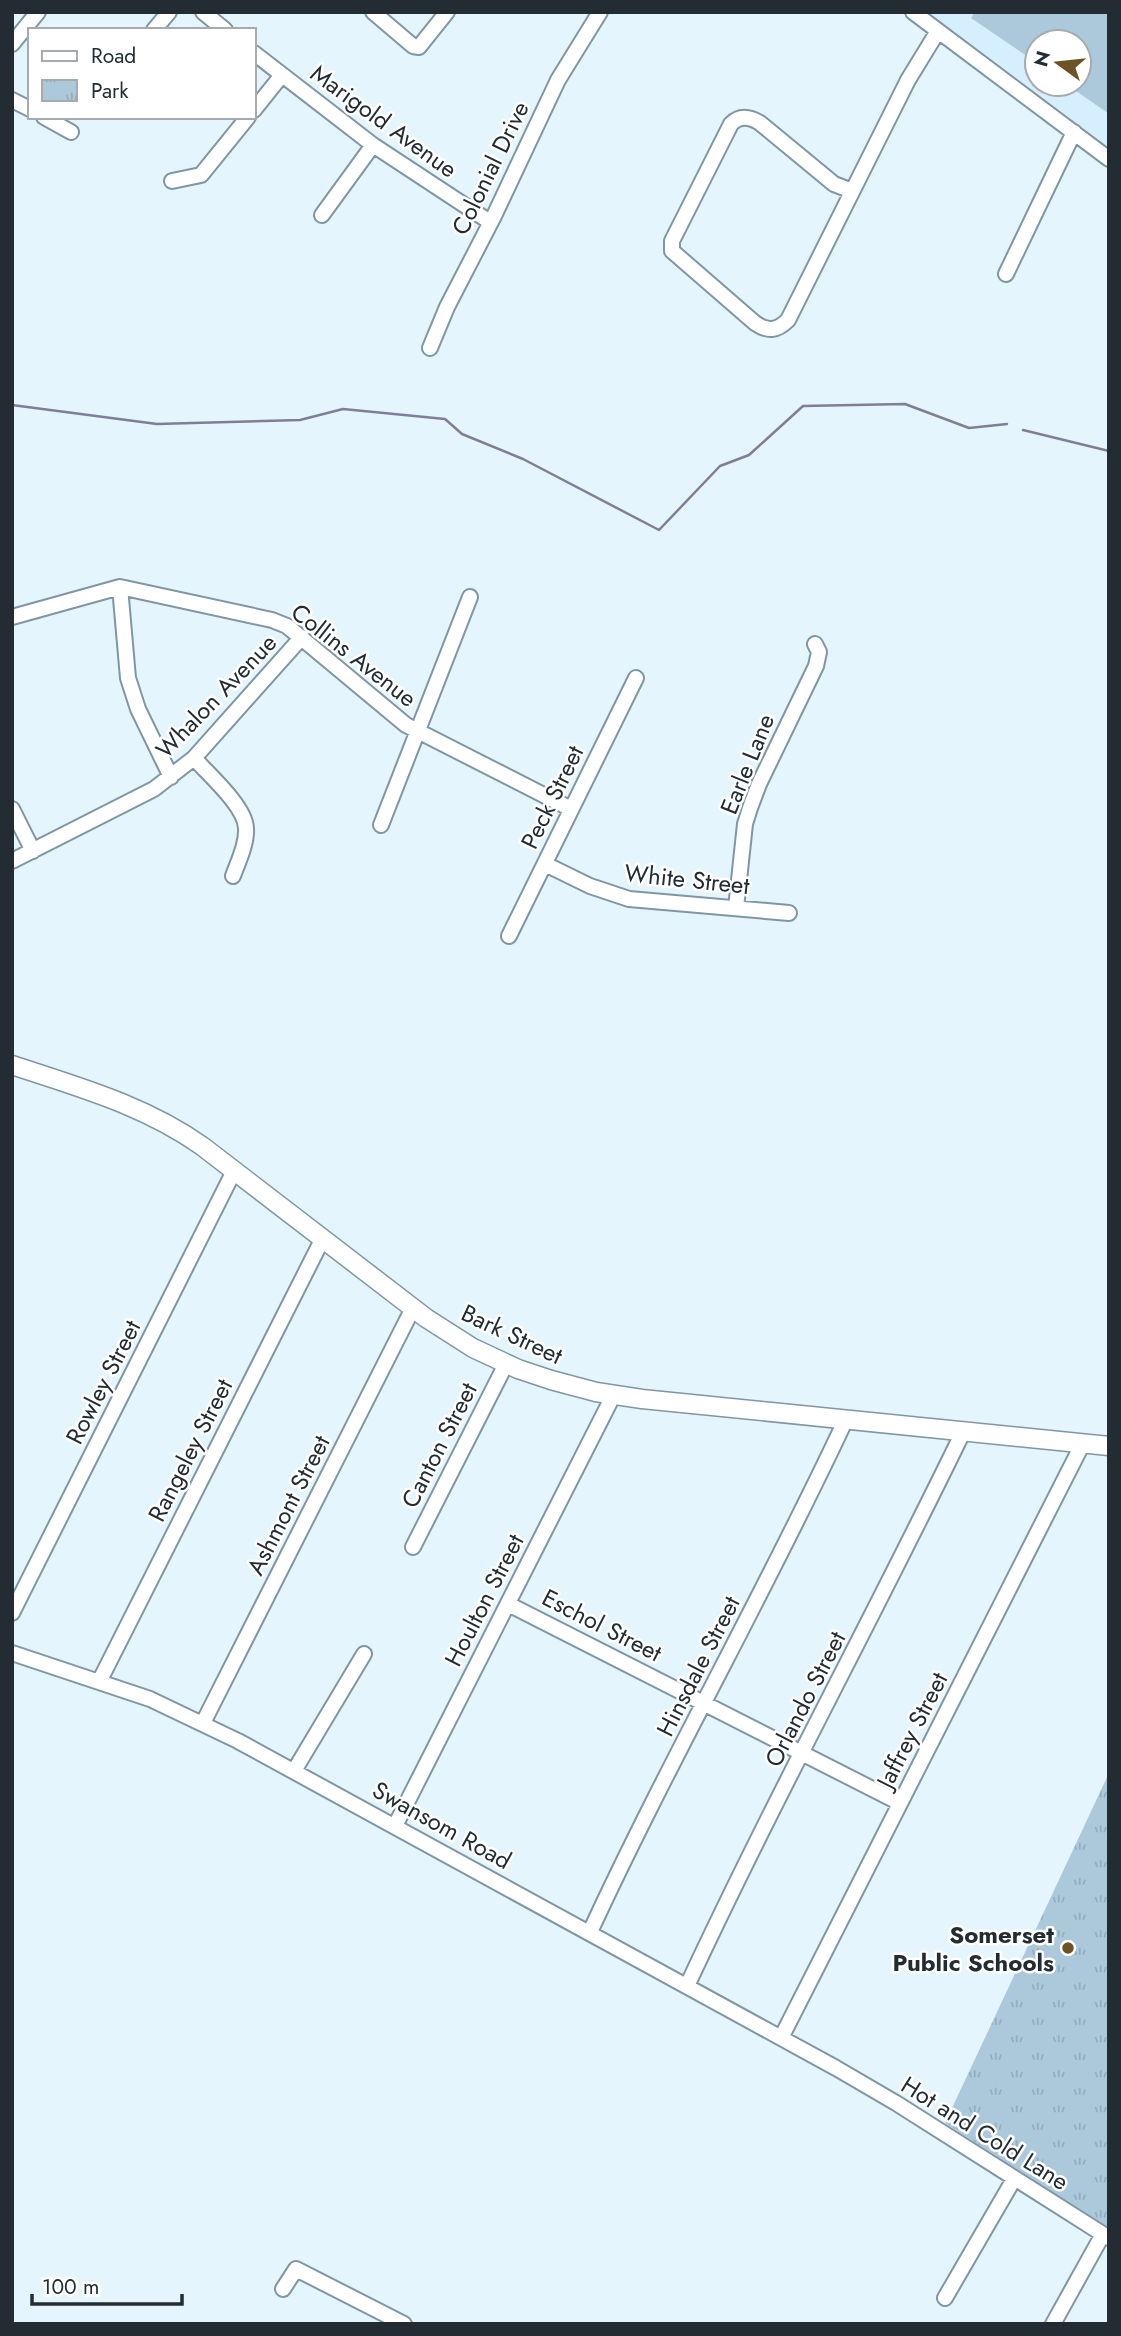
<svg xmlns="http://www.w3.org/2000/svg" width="1121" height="2336" font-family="Jost,sans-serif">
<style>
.built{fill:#d5efff;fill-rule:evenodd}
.grass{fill:#abc9db}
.park{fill:url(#park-tufts)}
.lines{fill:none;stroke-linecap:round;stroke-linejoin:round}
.stream{stroke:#807e97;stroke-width:2.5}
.minor-casing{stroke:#7f96a4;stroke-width:18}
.major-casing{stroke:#7f96a4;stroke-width:21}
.minor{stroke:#fff;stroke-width:14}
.major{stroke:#fff;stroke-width:18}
.poi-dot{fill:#6c5224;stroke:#fff;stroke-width:2.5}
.labels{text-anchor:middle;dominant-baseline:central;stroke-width:5;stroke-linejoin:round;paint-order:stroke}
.street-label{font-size:24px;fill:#222c32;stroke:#fff}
.poi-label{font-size:24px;font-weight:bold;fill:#222c32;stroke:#fff;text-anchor:end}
</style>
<defs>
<pattern id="park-tufts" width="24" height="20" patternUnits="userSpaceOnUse" patternTransform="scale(1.75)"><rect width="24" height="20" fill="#abc9db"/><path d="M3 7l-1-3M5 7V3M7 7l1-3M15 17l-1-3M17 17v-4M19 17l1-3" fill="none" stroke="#93adbc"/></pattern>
</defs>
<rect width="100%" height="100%" fill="#e5f5fe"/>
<path class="built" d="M 932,12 L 1109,12 L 1109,147 L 932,14 ZM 1037,42 L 1079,42 L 1079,84 L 1037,84 Z"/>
<path class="grass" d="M 975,12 L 1109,12 L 1109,114 L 1066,84 L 1079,84 L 1079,42 L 1037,42 L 1037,63 L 971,18 Z"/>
<path class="park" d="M 1109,1773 L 1109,2229 L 945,2123 Z"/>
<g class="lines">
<path class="stream" d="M 12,405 L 157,424 L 300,420 L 343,409 L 445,419 L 462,434 L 523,459 L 659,530 L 720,466 L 749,455 L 803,406 L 905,404 L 969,428 L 1007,424
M 1023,430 L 1109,451"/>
<defs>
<path id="minor" d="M 203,12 L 225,30
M 373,12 L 413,46 L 419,47 L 447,12
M 913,12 L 1109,159
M 154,30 L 169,12
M 12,44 L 38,12
M 254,53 L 373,145 L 490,222
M 12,100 L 30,109
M 254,110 L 282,75
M 44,117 L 71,132
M 172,181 L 201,175 L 248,117
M 852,191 L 834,184 L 760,123 C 750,117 740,115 731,124 L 672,241 L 672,251 L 755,323 C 768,332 777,331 788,320 L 908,80 L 938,31
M 322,215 L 373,145
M 1006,274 L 1074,132
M 430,348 L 447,307 L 494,216 L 558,80 L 600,12
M 120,587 L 128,678 L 138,709 L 171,777
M 12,617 L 120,587 L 272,620 L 287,626 L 406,725 L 571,809
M 194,758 C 209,775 245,806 246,828 C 247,844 238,862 233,876
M 12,809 L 33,851
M 381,825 L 470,597
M 12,861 L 154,789 L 194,758 L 302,637
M 545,864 L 590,886 L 629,899 L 789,913
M 736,908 L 745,824 L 750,808 L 759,784 L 816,666 L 819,652 L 815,644
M 509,936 L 636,678
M 413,1547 L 506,1364
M 508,1604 L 900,1803
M 12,1613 L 234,1171
M 12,1653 L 150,1699 L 238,1741 L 836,2068 L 896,2103 L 1109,2238
M 99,1682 L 322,1240
M 203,1723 L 413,1308
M 294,1771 L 364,1654
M 395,1826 L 613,1396
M 590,1932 C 670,1759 765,1593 846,1419
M 687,1986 C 774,1799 873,1618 963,1432
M 781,2038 L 1083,1443
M 283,2289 L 296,2269 L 404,2324
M 945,2298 L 1014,2179
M 1053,2324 L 1103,2234"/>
<path id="major" d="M 12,1065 C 78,1087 144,1105 202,1146 L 426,1318 L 473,1348 L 518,1369 L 551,1380 L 596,1392 L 642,1399 L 1109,1446"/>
</defs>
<use href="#minor" class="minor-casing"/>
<use href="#major" class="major-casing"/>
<use href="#minor" class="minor"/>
<use href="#major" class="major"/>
</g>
<circle class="poi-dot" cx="1068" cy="1948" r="7"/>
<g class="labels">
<g class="street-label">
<text transform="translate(384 121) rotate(36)">Marigold Avenue</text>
<text transform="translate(490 168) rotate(-64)">Colonial Drive</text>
<text transform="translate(354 655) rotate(38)">Collins Avenue</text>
<text transform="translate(216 696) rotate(-46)">Whalon Avenue</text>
<text transform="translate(747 764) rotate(-68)">Earle Lane</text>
<text transform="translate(552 797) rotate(-64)">Peck Street</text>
<text transform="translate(687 879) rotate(6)">White Street</text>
<text transform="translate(512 1334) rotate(25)">Bark Street</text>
<text transform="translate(103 1382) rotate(-63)">Rowley Street</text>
<text transform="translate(439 1445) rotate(-63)">Canton Street</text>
<text transform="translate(190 1450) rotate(-63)">Rangeley Street</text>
<text transform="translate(288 1505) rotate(-63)">Ashmont Street</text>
<text transform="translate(484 1600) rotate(-63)">Houlton Street</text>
<text transform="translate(602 1625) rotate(27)">Eschol Street</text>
<text transform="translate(698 1666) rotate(-63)">Hinsdale Street</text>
<text transform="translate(805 1699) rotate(-63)">Orlando Street</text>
<text transform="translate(912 1730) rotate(-63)">Jaffrey Street</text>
<text transform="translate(442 1825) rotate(29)">Swansom Road</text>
<text transform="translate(985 2133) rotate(32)">Hot and Cold Lane</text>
</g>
<g class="poi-label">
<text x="1054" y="1934">Somerset<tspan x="1054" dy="28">Public Schools</tspan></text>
</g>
</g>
<rect width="1121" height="2336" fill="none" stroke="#222c32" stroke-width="28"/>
<rect x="28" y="28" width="228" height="91" fill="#ffffff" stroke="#a7abad" stroke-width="2"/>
<rect x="42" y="51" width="35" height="10" fill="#ffffff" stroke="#a7abad" stroke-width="2"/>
<text x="91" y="63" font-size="21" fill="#222c32">Road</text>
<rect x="42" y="80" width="35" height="21" fill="url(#park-tufts)" stroke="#a7abad" stroke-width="2"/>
<text x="91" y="98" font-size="21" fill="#222c32">Park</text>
<g transform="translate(1058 63) rotate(285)"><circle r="33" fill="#ffffff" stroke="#a7abad" stroke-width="2"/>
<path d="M0-5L12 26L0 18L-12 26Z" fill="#6c5224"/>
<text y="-10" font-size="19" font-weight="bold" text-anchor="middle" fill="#222c32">N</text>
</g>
<path d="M32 2294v10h150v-10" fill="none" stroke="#222c32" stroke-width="3.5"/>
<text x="42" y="2294" font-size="21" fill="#222c32" stroke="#ffffff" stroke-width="5" paint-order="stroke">100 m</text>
</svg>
